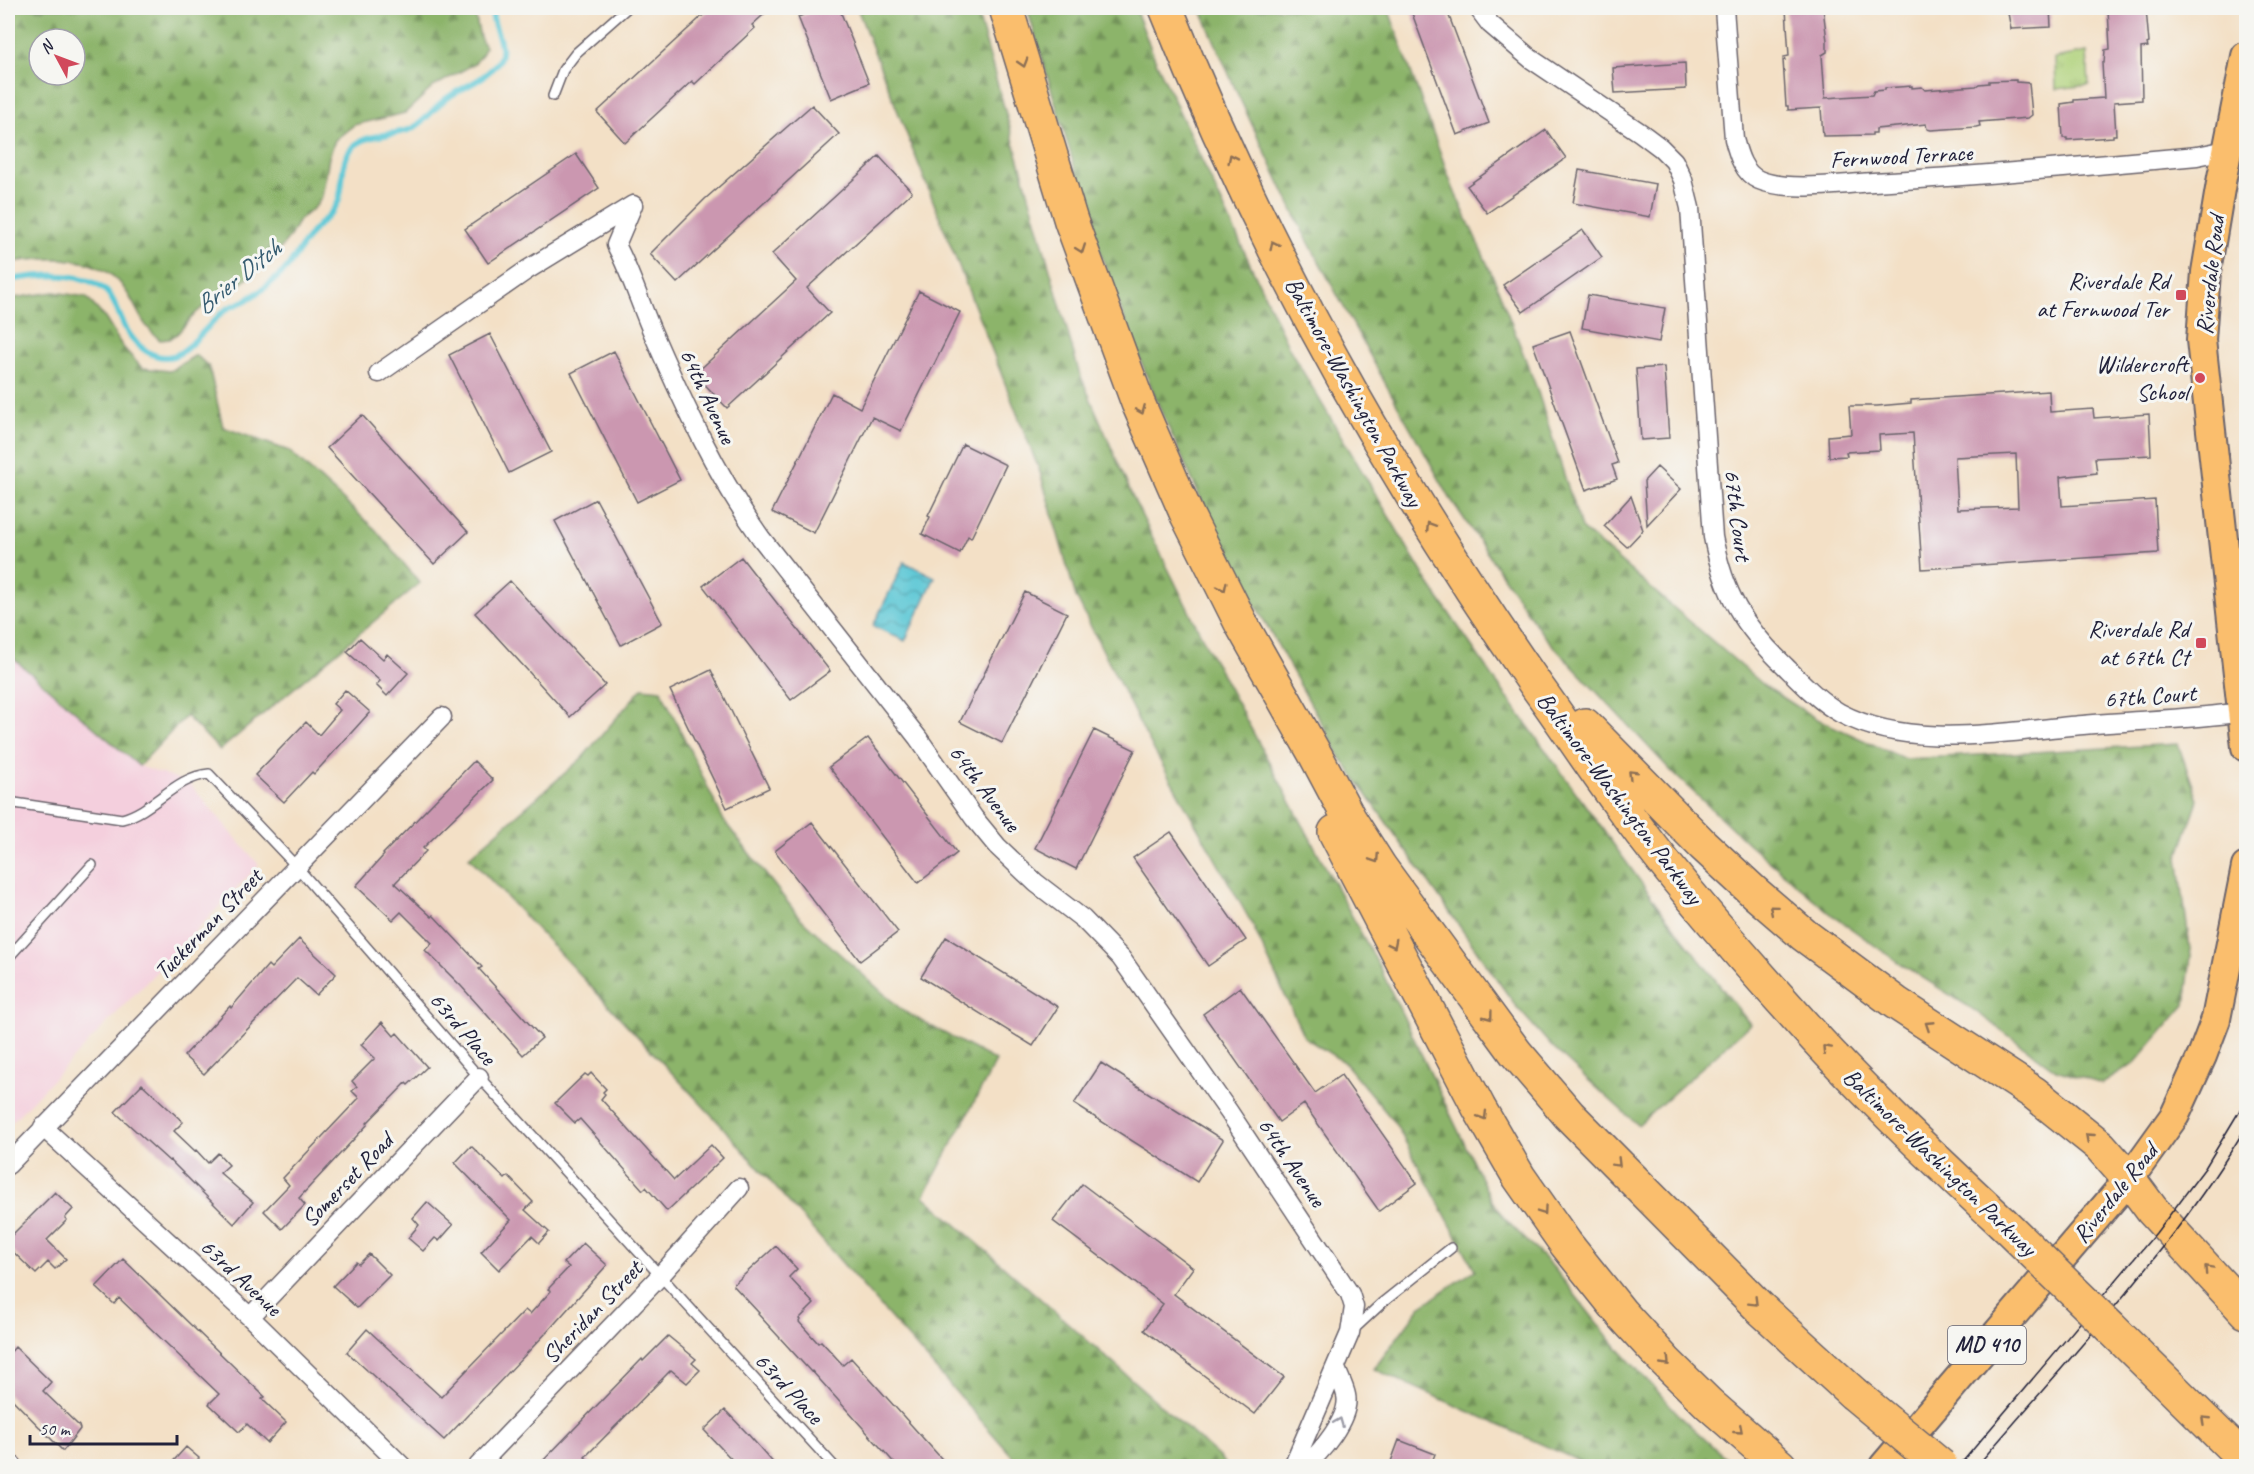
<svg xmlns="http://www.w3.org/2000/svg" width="2254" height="1474" font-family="Caveat,sans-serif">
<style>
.built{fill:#f4cfdd}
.forest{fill:url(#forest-firs);stroke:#576b53;stroke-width:1.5;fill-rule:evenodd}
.park{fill:url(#park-tufts);stroke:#697a5b;stroke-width:1.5}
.water{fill:url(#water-waves);stroke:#3f7488;stroke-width:1.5}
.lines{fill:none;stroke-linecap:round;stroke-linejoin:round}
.stream{stroke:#5cc7d5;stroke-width:6}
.building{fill:#cb97b0;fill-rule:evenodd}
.lane-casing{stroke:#6b646c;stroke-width:12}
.street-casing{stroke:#6b646c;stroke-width:21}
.primary-casing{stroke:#6b646c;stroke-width:32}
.highway-casing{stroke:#6b646c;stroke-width:36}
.lane{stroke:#fff;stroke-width:9}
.street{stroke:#fff;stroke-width:18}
.primary{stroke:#fabe6d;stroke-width:28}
.highway{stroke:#fabe6d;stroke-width:33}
.tram{stroke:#22223b;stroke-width:1.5}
.highway-bridge-casing{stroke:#6b646c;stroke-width:36;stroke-linecap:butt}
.highway-bridge{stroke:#fabe6d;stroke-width:33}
.oneway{stroke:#8e7054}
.oneway2{stroke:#9c9ca7}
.poi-dot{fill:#d1495b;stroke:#f6f6f2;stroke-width:2}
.labels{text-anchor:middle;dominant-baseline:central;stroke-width:6;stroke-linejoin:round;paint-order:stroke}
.shield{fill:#f6f6f2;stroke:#626272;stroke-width:1.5}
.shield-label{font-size:22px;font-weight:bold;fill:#22223b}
.street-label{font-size:24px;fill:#22223b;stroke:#f6f6f2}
.poi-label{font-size:24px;fill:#22223b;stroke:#f6f6f2;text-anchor:end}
.water-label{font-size:26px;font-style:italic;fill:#365c71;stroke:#f6f6f2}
</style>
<defs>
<pattern id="forest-firs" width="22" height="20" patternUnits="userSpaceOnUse" patternTransform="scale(1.5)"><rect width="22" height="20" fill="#8cb46b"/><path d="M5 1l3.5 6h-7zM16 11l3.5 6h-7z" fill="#729259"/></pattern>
<pattern id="park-tufts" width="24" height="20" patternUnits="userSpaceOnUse" patternTransform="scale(1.5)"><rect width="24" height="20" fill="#b0d27b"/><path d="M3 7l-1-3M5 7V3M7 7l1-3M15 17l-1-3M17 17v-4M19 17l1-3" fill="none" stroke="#97b46b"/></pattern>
<pattern id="water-waves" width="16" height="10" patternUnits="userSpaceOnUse" patternTransform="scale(1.5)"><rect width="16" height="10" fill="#5cc7d5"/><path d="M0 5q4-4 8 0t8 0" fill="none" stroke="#4ca1ae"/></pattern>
</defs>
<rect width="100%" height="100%" fill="#f6f6f2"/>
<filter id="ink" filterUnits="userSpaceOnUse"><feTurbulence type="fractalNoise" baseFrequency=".0167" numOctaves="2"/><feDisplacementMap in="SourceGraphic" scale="12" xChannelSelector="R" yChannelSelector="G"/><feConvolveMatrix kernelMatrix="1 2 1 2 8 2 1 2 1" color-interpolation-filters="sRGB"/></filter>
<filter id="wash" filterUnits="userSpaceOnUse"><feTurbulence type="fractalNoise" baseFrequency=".008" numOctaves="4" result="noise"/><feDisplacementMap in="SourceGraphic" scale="24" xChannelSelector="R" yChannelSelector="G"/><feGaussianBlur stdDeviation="1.35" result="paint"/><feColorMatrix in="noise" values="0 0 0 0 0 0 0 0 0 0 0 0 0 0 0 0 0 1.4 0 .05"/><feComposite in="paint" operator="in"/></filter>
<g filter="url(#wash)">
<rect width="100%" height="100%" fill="#f3e0c6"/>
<path class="built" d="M 8,654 L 139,766 L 189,783 L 259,865 L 8,1126 Z"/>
<path class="forest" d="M 8,8 L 476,8 L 475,14 L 480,37 L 485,47 L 483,53 L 474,64 L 433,87 L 405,113 L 354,125 L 335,140 L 329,157 L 322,197 L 316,206 L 299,220 L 289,238 L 272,259 L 240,284 L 218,294 L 195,314 L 178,333 L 170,339 L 160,340 C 140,324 139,310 126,291 C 102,253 48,256 8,263 ZM 39,39 L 75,39 L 75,75 L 39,75 Z
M 857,8 L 976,8 L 1079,372 L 1133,498 L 1206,645 L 1380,968 L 1492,1201 L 1504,1218 L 1553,1267 L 1613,1343 L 1682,1418 L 1734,1466 L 1590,1466 L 1374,1369 L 1420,1307 L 1475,1270 L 1395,1123 L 1345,1063 L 1304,1037 L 1252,924 L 1146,736 L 1076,597 L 1040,472 Z
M 1027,8 L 1135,8 L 1155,59 L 1290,350 L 1429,584 L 1497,683 L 1663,913 L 1750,1024 L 1638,1125 L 1553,1048 L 1515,1005 L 1341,758 L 1252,599 L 1200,497 L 1161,411 L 1130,334 L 1099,249 Z
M 1200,8 L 1388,8 L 1453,188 L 1495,281 L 1537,389 L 1581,528 L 1765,686 L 1815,718 L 1905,759 L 2178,744 L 2198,800 L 2178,857 L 2191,956 L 2185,1005 L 2134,1064 L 2102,1084 L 2056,1070 L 1971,1008 L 1899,963 L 1831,914 L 1749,844 L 1673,773 L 1543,635 L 1450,498 L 1385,383 L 1303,232 L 1238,95 Z
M 54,292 L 86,297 L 105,318 L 122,346 L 142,368 L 170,371 L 196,355 L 209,367 L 223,427 L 289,451 L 375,529 L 420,583 L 220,750 L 186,716 L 139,766 L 8,654 L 8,299 Z
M 642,688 L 661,690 L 724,821 L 800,918 L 903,1011 L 996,1061 L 924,1196 L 1218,1456 L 1227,1466 L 1021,1466 L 719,1123 L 469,857 L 582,758 Z"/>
<path class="park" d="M 2087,52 L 2089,85 L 2056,89 L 2055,58 Z"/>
<path class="water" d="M 904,562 L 935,577 L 905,641 L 873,626 Z"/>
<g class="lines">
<path class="stream" d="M 8,280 C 35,276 76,270 101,287 C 115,296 118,315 126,329 C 136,346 153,361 173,356 C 186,354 212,321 224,311 C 231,305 240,304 248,299 C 260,292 274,281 284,271 C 296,259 302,243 313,231 C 321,221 331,216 337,204 C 345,189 339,167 349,152 C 361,132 392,137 411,129 C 423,124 432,110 442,102 C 460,86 480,85 497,63 C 510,46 489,27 493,8"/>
</g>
<g id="blocks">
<path class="building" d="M 711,8 L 771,8 L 752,25 L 755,28 L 695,84 L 692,81 L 625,143 L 597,112 Z
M 821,8 L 839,8 L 869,83 L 831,99 L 798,17 Z
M 1410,8 L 1446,8 L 1489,123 L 1457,135 Z
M 1788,8 L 1823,8 L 1827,41 L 1827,52 L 1822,55 L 1825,98 L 1872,95 L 1874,91 L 1885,90 L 1885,88 L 1912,86 L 1912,88 L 1922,87 L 1925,90 L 1976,86 L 1979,84 L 1989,83 L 1989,81 L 2016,80 L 2016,82 L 2029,83 L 2032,115 L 2028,118 L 1979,122 L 1980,126 L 1976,127 L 1931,130 L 1927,129 L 1926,124 L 1876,129 L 1876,133 L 1872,133 L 1872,135 L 1823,136 L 1821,108 L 1788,110 L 1788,106 L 1786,106 L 1783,60 L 1785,60 L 1784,57 L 1789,56 L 1786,9 Z
M 2007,8 L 2050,8 L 2051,27 L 2011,29 Z
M 2111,8 L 2145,8 L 2146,9 L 2149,43 L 2147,44 L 2148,47 L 2141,48 L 2142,100 L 2114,102 L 2116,135 L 2113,135 L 2113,137 L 2067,140 L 2067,138 L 2063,138 L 2061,104 L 2074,102 L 2074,100 L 2104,98 L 2102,63 L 2104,63 L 2105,50 L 2110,49 L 2108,9 Z
M 1685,63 L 1686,89 L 1615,93 L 1613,68 Z
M 812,105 L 839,134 L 677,283 L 650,254 L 705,199 Z
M 1546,130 L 1566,158 L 1487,213 L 1467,186 Z
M 576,154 L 599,188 L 488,263 L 465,229 Z
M 879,156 L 912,192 L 807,288 L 830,313 L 727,408 L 695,374 L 796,281 L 772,254 Z
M 1579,170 L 1656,184 L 1650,217 L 1573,203 Z
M 1583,230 L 1602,257 L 1523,312 L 1503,285 Z
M 919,291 L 960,312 L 901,431 L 872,417 L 814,533 L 772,512 L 832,393 L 860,408 Z
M 1588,295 L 1665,308 L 1659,342 L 1582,328 Z
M 1570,331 L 1618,463 L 1612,465 L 1617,479 L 1586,490 L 1533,344 Z
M 490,334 L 551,452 L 509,473 L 449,355 Z
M 614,351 L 680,480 L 637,502 L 571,373 Z
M 1664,367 L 1669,438 L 1641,440 L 1636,369 Z
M 2049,391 L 2050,412 L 2093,409 L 2094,418 L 2149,414 L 2151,455 L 2095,458 L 2097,473 L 2060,477 L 2062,506 L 2155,500 L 2158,553 L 1922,569 L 1913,433 L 1879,435 L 1880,450 L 1846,452 L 1847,456 L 1829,457 L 1828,436 L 1851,434 L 1849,406 L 1877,406 L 1911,403 L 1911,400 ZM 2016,454 L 2018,507 L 1958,509 L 1955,457 Z
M 362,415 L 468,532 L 434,564 L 327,448 Z
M 963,444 L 1006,465 L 971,538 L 968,536 L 960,553 L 922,534 L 930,517 L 928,516 Z
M 1657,467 L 1681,489 L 1647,525 L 1644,481 Z
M 1631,496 L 1643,530 L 1627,547 L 1604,526 Z
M 596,499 L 662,623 L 621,645 L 555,521 Z
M 741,557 L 830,671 L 791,700 L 703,586 Z
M 510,581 L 605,685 L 570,717 L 475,613 Z
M 1025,592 L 1067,613 L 1002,743 L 960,722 Z
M 360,638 L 383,659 L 387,654 L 408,673 L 387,696 L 376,685 L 380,681 L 347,652 Z
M 711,670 L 769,788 L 727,808 L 670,690 Z
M 345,690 L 370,712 L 314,774 L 312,772 L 284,802 L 255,775 L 306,722 L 319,735 L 340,710 L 333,704 Z
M 1094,730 L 1135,750 L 1076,869 L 1035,848 Z
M 868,738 L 957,853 L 918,883 L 829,767 Z
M 474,761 L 493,780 L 423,848 L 426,851 L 395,883 L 432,917 L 433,915 L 482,967 L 479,969 L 542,1038 L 523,1055 L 461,986 L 425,950 L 432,943 L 401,912 L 393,920 L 356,886 L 384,855 L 383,854 Z
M 812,822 L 898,932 L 860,961 L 775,851 Z
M 1171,832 L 1246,940 L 1208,966 L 1133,858 Z
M 946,937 L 1058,1007 L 1033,1046 L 921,977 Z
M 299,939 L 336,974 L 316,995 L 297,978 L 204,1074 L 184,1056 L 230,1006 L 231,1008 L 268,965 L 271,968 Z
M 1240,987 L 1315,1093 L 1341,1075 L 1417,1183 L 1379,1211 L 1304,1104 L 1279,1122 L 1203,1014 Z
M 382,1022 L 394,1036 L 397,1033 L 427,1067 L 408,1085 L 406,1083 L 367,1123 L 368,1124 L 299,1198 L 305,1205 L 282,1229 L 264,1211 L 289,1185 L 283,1178 L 359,1098 L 352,1091 L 357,1087 L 352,1081 L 375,1058 L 361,1045 Z
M 1101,1063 L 1223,1140 L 1197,1182 L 1074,1104 Z
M 591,1073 L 606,1089 L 603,1092 L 605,1094 L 601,1099 L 674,1180 L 711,1145 L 723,1158 L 667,1211 L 646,1187 L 643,1190 L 580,1119 L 575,1123 L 555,1103 L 585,1074 L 588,1076 Z
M 142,1084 L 183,1122 L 174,1131 L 195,1151 L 196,1150 L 208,1163 L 218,1153 L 229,1165 L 220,1173 L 253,1202 L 234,1224 L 170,1160 L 169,1161 L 115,1112 Z
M 471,1146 L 505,1179 L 508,1176 L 533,1202 L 525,1210 L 549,1232 L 539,1243 L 532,1236 L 499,1270 L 481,1252 L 511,1220 L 455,1163 Z
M 1082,1184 L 1193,1268 L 1174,1294 L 1284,1377 L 1255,1414 L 1144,1330 L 1163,1304 L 1053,1221 Z
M 55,1192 L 73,1209 L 65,1218 L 67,1220 L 47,1240 L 66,1259 L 55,1269 L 48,1262 L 36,1274 L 8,1247 L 8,1239 Z
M 427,1202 L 453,1225 L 439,1241 L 435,1238 L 423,1251 L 408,1238 L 419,1225 L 413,1218 Z
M 583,1243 L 607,1265 L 548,1331 L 444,1440 L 347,1352 L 367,1329 L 441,1397 L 525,1310 L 530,1314 L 551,1291 L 548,1289 L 569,1267 L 564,1263 Z
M 776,1246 L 797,1269 L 789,1277 L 814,1304 L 799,1319 L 800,1320 L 799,1322 L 818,1343 L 821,1341 L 843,1365 L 851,1358 L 949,1467 L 898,1467 L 812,1371 L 811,1372 L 758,1314 L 759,1313 L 733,1285 Z
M 369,1254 L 390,1275 L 357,1308 L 333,1286 L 356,1262 L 359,1264 Z
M 123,1259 L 265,1397 L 262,1399 L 286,1422 L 267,1443 L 247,1424 L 239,1432 L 209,1404 L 219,1394 L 119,1298 L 114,1304 L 96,1287 Z
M 668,1336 L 696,1359 L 692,1363 L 700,1370 L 687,1383 L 671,1370 L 585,1457 L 595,1467 L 537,1467 L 642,1359 L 643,1361 Z
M 15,1347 L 51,1382 L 43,1391 L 79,1426 L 80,1429 L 63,1451 L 8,1395 L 8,1355 Z
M 725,1410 L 746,1432 L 777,1467 L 739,1467 L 704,1430 Z
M 1399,1440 L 1435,1454 L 1430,1467 L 1389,1467 Z
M 186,1447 L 199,1458 L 191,1467 L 168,1467 Z"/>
</g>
</g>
<g filter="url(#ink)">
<use href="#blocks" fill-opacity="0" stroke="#6b646c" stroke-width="1.5"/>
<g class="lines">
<defs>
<path id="lane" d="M 553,96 L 563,70 L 576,53 L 627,8
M 8,802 L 122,819 C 155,810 175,777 209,774 L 297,867 L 479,1077 L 834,1466
M 8,958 L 92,865
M 1354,1329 L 1382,1303 L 1451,1248"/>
<path id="street" d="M 1478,8 L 1490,24 L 1531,59 L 1641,133 L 1661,148 L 1674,161 L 1683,180 L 1690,208 L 1713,537 C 1724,594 1743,626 1785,666 C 1802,683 1819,701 1840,713 C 1912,751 2005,731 2083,725 C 2135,720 2189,720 2242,712
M 1724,8 L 1734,139 C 1738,154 1743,173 1759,180 C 1787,192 1842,184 1873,182 C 1981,176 2089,166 2197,156 L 2227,150
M 633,205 L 616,245 C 632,275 641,307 655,338 C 685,407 717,476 761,538 L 918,738 L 974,818 L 997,846 L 1036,883 L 1083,919 L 1121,958 L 1229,1112 L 1350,1294 L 1354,1307 L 1350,1333 L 1293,1466
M 379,373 L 527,270 L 633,205
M 43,1127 L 250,1317 L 402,1466
M 8,1165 L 442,717
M 250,1317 L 479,1077
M 8,1461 L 13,1466
M 478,1466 L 660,1276 L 739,1188
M 1303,1466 C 1320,1455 1351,1417 1346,1395 C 1344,1386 1339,1377 1336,1368"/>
<path id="primary" d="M 2246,56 L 2222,177 L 2206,272 L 2201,340 L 2246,747
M 1884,1466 L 2129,1179 L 2175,1115 L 2202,1056 L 2216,1019 L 2246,867"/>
<path id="highway" d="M 1006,8 L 1071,221 L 1138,403 L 1187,515 L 1242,625 L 1316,756 L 1349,818 L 1380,867 L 1472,993 L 1516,1053 L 1569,1115 L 1761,1309 L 1853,1393
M 1166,8 C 1261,247 1391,477 1538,688 C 1567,728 1594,770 1624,810 C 1675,880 1733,947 1791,1011 C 1857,1086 1929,1154 2002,1222
M 1585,725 L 1703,845 L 1755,893 L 1804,935 L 1896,1003 L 2034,1093 L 2100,1146 L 2129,1179 L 2152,1210 L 2246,1312
M 1335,832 L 1479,1108 L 1519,1177 L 1566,1244 L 1622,1314 L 1665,1361 L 1709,1404 L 1780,1466
M 2111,1328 L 2246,1461"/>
</defs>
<use href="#lane" class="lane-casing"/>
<use href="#street" class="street-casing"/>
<use href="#primary" class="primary-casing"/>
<use href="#highway" class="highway-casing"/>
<use href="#lane" class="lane"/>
<use href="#street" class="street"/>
<use href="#primary" class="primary"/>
<use href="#highway" class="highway"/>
<path class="tram" d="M 1959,1466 L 2156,1233 L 2205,1168 L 2246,1100
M 1977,1466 C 2070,1357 2172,1251 2246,1127"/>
<defs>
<path id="highway-bridge" d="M 2002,1222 L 2111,1328
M 1853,1393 L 1941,1466"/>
</defs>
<use href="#highway-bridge" class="highway-bridge-casing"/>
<use href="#highway-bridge" class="highway-bridge"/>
</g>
<defs><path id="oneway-chevron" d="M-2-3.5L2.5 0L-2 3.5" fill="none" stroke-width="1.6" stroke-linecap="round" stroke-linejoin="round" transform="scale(1.5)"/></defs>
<g class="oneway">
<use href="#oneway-chevron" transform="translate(1023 63) rotate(73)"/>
<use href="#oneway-chevron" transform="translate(1232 158) rotate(-116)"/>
<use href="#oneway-chevron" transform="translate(1274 245) rotate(-116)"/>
<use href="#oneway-chevron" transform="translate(1081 249) rotate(70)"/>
<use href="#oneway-chevron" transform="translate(1141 410) rotate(67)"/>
<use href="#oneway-chevron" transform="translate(1430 526) rotate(-122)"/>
<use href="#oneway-chevron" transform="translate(1223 587) rotate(64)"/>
<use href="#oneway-chevron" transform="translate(1632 774) rotate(-135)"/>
<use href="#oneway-chevron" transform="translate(1375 859) rotate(57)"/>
<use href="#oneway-chevron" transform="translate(1773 909) rotate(-140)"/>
<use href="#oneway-chevron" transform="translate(1393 944) rotate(63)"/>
<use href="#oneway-chevron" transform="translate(1489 1016) rotate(53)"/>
<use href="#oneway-chevron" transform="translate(1929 1025) rotate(-147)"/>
<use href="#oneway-chevron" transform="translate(1826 1049) rotate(-133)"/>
<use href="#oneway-chevron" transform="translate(1483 1116) rotate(59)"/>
<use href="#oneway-chevron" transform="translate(2089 1137) rotate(-139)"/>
<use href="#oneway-chevron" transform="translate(1617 1163) rotate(45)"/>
<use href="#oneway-chevron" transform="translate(1543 1211) rotate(55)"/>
<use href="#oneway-chevron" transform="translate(2208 1269) rotate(-133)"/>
<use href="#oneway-chevron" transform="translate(1754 1302) rotate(45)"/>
<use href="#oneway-chevron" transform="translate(1666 1362) rotate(46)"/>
<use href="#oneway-chevron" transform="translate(2205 1420) rotate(-136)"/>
<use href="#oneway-chevron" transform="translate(1739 1430) rotate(41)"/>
</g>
<use class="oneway2" href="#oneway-chevron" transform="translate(1339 1422) rotate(-68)"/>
</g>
<g class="poi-dot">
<rect x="2175" y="289" width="12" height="12" rx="3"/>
<circle cx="2200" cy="378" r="6"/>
<rect x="2195" y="637" width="12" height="12" rx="3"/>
</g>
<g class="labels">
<rect class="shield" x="1948" y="1326" width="78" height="38" rx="4.5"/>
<g class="shield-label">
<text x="1987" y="1345">MD 410</text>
</g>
<g class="street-label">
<text transform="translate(1901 156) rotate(-3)">Fernwood Terrace</text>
<text transform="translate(2210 275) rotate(-84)">Riverdale Road</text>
<text transform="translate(1354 392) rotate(61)">Baltimore-Washington Parkway</text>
<text transform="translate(708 396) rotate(65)">64th Avenue</text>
<text transform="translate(1738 515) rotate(83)">67th Court</text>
<text transform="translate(2150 696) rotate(-4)">67th Court</text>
<text transform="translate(985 788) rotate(53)">64th Avenue</text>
<text transform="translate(1620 798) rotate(53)">Baltimore-Washington Parkway</text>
<text transform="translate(208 924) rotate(-46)">Tuckerman Street</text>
<text transform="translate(463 1028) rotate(49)">63rd Place</text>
<text transform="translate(1292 1162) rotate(56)">64th Avenue</text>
<text transform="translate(1940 1162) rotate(44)">Baltimore-Washington Parkway</text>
<text transform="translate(347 1180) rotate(-46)">Somerset Road</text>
<text transform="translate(2115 1193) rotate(-51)">Riverdale Road</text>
<text transform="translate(241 1277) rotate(43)">63rd Avenue</text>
<text transform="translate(592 1312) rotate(-46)">Sheridan Street</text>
<text transform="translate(789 1388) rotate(47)">63rd Place</text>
</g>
<g class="poi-label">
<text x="2169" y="281">Riverdale Rd<tspan x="2169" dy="28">at Fernwood Ter</tspan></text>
<text x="2188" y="364">Wildercroft<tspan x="2188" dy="28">School</tspan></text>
<text x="2189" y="629">Riverdale Rd<tspan x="2189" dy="28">at 67th Ct</tspan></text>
</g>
<g class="water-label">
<text transform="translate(238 277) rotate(-39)">Brier Ditch</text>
</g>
</g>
<rect width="2254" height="1474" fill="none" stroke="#f6f6f2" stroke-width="30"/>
<g transform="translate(57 57) rotate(311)"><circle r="28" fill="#f6f6f2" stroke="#a1a1a9" stroke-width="1.5"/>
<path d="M0-4.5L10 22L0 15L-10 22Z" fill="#d1495b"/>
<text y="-9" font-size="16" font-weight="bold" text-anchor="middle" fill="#22223b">N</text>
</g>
<path d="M30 1435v9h147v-9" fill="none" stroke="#22223b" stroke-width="3"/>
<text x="39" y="1435" font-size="18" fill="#22223b" stroke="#f6f6f2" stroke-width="4.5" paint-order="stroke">50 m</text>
</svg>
